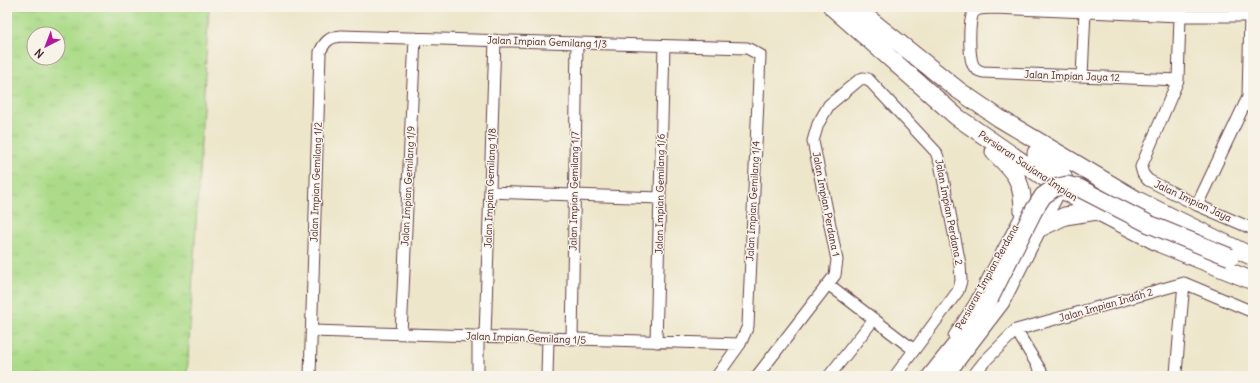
<svg xmlns="http://www.w3.org/2000/svg" width="1260" height="383" font-family="Delius,sans-serif">
<style>
.grass{fill:url(#grass-tufts);stroke:#7a7d5a;fill-rule:evenodd}
.lines{fill:none;stroke-linecap:round;stroke-linejoin:round}
.minor-casing{stroke:#623d43;stroke-width:13}
.highway-casing{stroke:#623d43;stroke-width:19}
.minor{stroke:#fff;stroke-width:11}
.highway{stroke:#fff;stroke-width:17}
.highway-bridge-casing{stroke:#623d43;stroke-width:19;stroke-linecap:butt}
.highway-bridge{stroke:#fff;stroke-width:17}
.labels{text-anchor:middle;dominant-baseline:central;stroke-width:3;stroke-linejoin:round;paint-order:stroke}
.street-label{font-size:10px;fill:#4a1f2b;stroke:#f7f3e8}
</style>
<defs>
<pattern id="grass-tufts" width="24" height="20" patternUnits="userSpaceOnUse"><rect width="24" height="20" fill="#abdb88"/><path d="M3 7l-1-3M5 7V3M7 7l1-3M15 17l-1-3M17 17v-4M19 17l1-3" fill="none" stroke="#95bc76"/></pattern>
</defs>
<rect width="100%" height="100%" fill="#f7f3e8"/>
<filter id="ink" filterUnits="userSpaceOnUse"><feTurbulence type="fractalNoise" baseFrequency=".025" numOctaves="2"/><feDisplacementMap in="SourceGraphic" scale="8" xChannelSelector="R" yChannelSelector="G"/><feConvolveMatrix kernelMatrix="1 2 1 2 8 2 1 2 1" color-interpolation-filters="sRGB"/></filter>
<filter id="wash" filterUnits="userSpaceOnUse"><feTurbulence type="fractalNoise" baseFrequency=".012" numOctaves="4" result="noise"/><feDisplacementMap in="SourceGraphic" scale="16" xChannelSelector="R" yChannelSelector="G"/><feGaussianBlur stdDeviation="0.9" result="paint"/><feColorMatrix in="noise" values="0 0 0 0 0 0 0 0 0 0 0 0 0 0 0 0 0 1.4 0 .05"/><feComposite in="paint" operator="in"/></filter>
<g filter="url(#wash)">
<rect width="100%" height="100%" fill="#ede6ca"/>
<path class="grass" d="M 7,7 L 209,7 L 187,376 L 7,376 ZM 34,34 L 58,34 L 58,58 L 34,58 Z"/>
</g>
<g filter="url(#ink)">
<g class="lines">
<defs>
<path id="minor" d="M 1180,16 L 1178,80 L 1141,167 L 1143,174 L 1148,180 L 1197,205 L 1253,229
M 1082,76 L 1085,11
M 1178,80 L 983,72 C 979,71 975,69 973,65 C 969,57 968,18 974,12 C 979,7 988,9 995,8 L 1180,16 L 1253,16
M 490,192 L 660,198
M 1197,205 L 1248,97 L 1250,16
M 828,284 L 914,350
M 1016,330 L 1044,376
M 312,331 L 740,344
M 401,334 L 415,38
M 485,336 L 495,40
M 954,336 L 975,303 L 1023,212 L 1028,207
M 572,339 L 577,43
M 656,342 L 664,46
M 1176,373 L 1184,283
M 310,376 L 320,52 C 325,41 330,37 341,36 L 747,48 L 760,55 L 748,326 L 740,344 L 717,376
M 478,376 L 478,336
M 547,376 L 548,338
M 757,376 L 835,275 L 837,260 L 813,141 L 818,124 L 829,105 L 859,80 L 863,78 L 868,79 L 936,152 L 940,163 L 960,264 L 961,281 L 958,291 L 895,376
M 829,376 L 874,319
M 948,376 L 1003,304 L 1061,189
M 973,376 L 984,362 L 1016,330 L 1184,283 L 1253,312"/>
<path id="highway" d="M 832,7 L 957,117 L 1061,189 L 1097,211 L 1161,244 L 1253,281
M 854,7 L 958,90 L 999,118 L 1137,200 L 1253,257
M 994,152 C 1016,173 1023,181 1023,212
M 1036,153 C 1048,160 1061,166 1064,180 L 1061,189
M 1042,227 L 1065,216 L 1097,211
M 931,376 L 978,317 L 990,298"/>
</defs>
<use href="#minor" class="minor-casing"/>
<use href="#highway" class="highway-casing"/>
<use href="#minor" class="minor"/>
<use href="#highway" class="highway"/>
<defs>
<path id="highway-bridge" d="M 990,298 L 1034,210 L 1043,196 L 1054,188 L 1067,185 L 1079,188 L 1149,224 L 1230,257"/>
</defs>
<use href="#highway-bridge" class="highway-bridge-casing"/>
<use href="#highway-bridge" class="highway-bridge"/>
</g>
</g>
<g class="labels">
<g class="street-label">
<text transform="translate(547 42) rotate(2)">Jalan Impian Gemilang 1/3</text>
<text transform="translate(1072 76) rotate(2)">Jalan Impian Jaya 12</text>
<text transform="translate(1028 166) rotate(34)">Persiaran Saujana Impian</text>
<text transform="translate(316 182) rotate(-88)">Jalan Impian Gemilang 1/2</text>
<text transform="translate(408 186) rotate(-87)">Jalan Impian Gemilang 1/9</text>
<text transform="translate(490 188) rotate(-88)">Jalan Impian Gemilang 1/8</text>
<text transform="translate(574 191) rotate(-89)">Jalan Impian Gemilang 1/7</text>
<text transform="translate(660 194) rotate(-89)">Jalan Impian Gemilang 1/6</text>
<text transform="translate(753 201) rotate(-87)">Jalan Impian Gemilang 1/4</text>
<text transform="translate(1193 201) rotate(25)">Jalan Impian Jaya</text>
<text transform="translate(826 204) rotate(79)">Jalan Impian Perdana 1</text>
<text transform="translate(949 212) rotate(79)">Jalan Impian Perdana 2</text>
<text transform="translate(987 277) rotate(-61)">Persiaran Impian Perdana</text>
<text transform="translate(1106 305) rotate(-16)">Jalan Impian Indah 2</text>
<text transform="translate(526 338) rotate(2)">Jalan Impian Gemilang 1/5</text>
</g>
</g>
<rect width="1260" height="383" fill="none" stroke="#f7f3e8" stroke-width="24"/>
<g transform="translate(46 46) rotate(222)"><circle r="19" fill="#f7f3e8" stroke="#b29e9c"/>
<path d="M0-3L7 15L0 10L-7 15Z" fill="#b5179e"/>
<text y="-6" font-size="11" font-weight="bold" text-anchor="middle" fill="#4a1f2b">N</text>
</g>
</svg>
